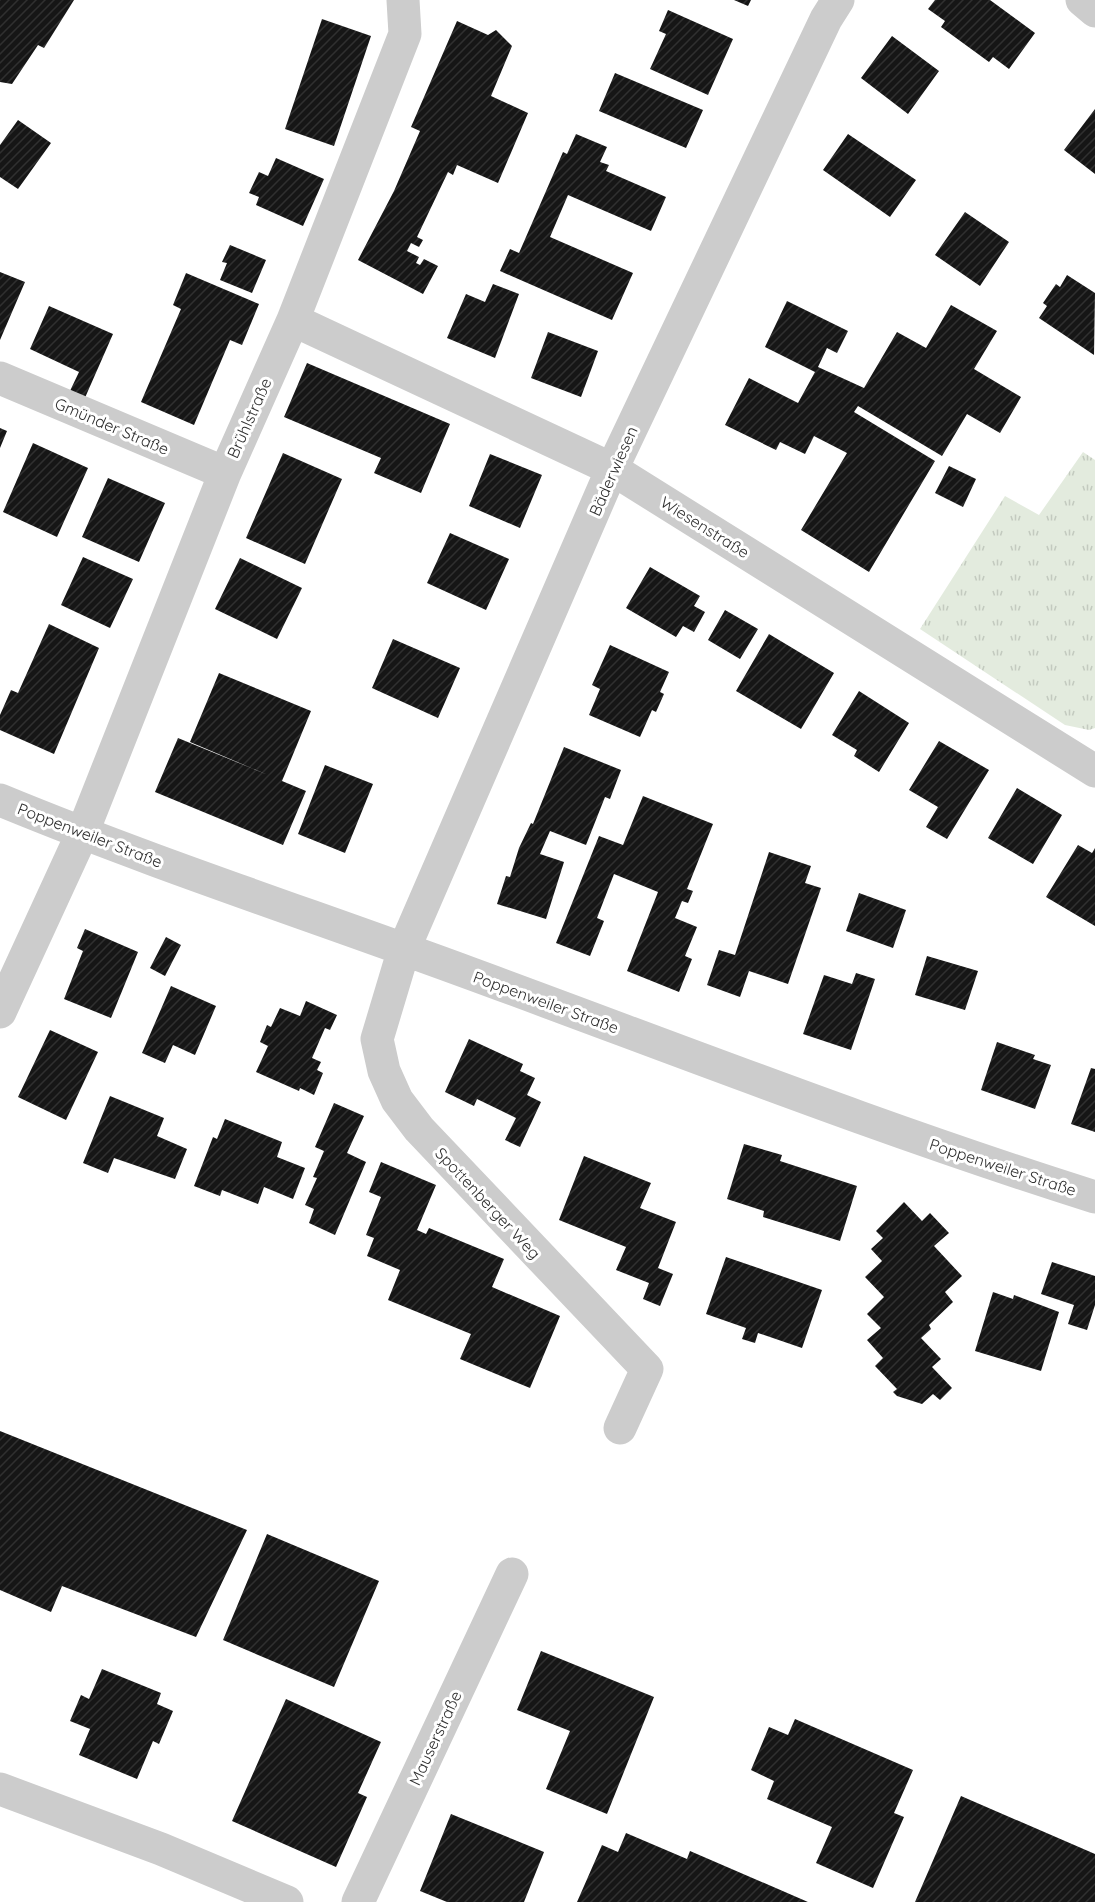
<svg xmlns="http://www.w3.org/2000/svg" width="1095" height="1902" font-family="Quicksand,sans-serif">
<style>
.grass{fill:url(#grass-tufts)}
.building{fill:url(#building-hatch)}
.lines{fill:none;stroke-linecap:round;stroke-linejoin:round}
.minor{stroke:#ccc;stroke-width:33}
.labels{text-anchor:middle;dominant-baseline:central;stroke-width:6;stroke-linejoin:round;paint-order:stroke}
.street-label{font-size:16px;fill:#2f2f2f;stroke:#fff}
</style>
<defs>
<pattern id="grass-tufts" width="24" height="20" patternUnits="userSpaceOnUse" patternTransform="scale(1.5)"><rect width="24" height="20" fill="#e3ebde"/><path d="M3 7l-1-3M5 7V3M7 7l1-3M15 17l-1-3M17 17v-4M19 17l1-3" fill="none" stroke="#c3cabf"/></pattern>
<pattern id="building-hatch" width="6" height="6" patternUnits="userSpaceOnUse" patternTransform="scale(1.5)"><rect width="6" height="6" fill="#161616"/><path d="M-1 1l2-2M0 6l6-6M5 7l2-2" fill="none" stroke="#303030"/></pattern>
</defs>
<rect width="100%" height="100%" fill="#fff"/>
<path class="grass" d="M 1083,452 L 1095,460 L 1095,728 L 1089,730 L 1065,725 L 920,629 L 1005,496 L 1039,515 Z"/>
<path class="building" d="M 0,0 L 74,0 L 44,48 L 38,45 L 12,84 L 0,82 Z
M 734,0 L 751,0 L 748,6 Z
M 935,0 L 990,0 L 1035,33 L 1009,69 L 993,57 L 989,62 L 941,27 L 945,21 L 928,9 Z
M 668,10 L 733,39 L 708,95 L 650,69 L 666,34 L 659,31 Z
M 322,19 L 371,36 L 334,146 L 285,129 Z
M 457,21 L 488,35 L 496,30 L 512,46 L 491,96 L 528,113 L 498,183 L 457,165 L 453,175 L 448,172 L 417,237 L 423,240 L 419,247 L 411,243 L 407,251 L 419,257 L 416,263 L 420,265 L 424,259 L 438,266 L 423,294 L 358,260 L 394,191 L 420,131 L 411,127 Z
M 892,36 L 939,71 L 908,114 L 861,78 Z
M 615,73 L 703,110 L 686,148 L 599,111 Z
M 1095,109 L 1095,174 L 1064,150 Z
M 18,120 L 51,143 L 18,189 L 0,177 L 0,145 Z
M 576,134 L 607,147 L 600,162 L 609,165 L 606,171 L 666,197 L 651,231 L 568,195 L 550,237 L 633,273 L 612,320 L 500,271 L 510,249 L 519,253 L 563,152 L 567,154 Z
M 848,134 L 916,180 L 890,217 L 823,170 Z
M 276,158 L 324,179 L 303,226 L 256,205 L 259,197 L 249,193 L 259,172 L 268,176 Z
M 965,212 L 1009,242 L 980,286 L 935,255 Z
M 230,245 L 266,260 L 252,293 L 220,280 L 227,263 L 222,262 Z
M 0,272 L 25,282 L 0,340 Z
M 186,273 L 259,304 L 242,345 L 230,340 L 194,425 L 141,402 L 181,309 L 173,305 Z
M 1067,275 L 1095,293 L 1094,355 L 1039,318 L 1047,306 L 1043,303 L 1056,284 L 1060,287 Z
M 493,284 L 519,294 L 495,358 L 447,338 L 466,294 L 485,302 Z
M 787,301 L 848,331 L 837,353 L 827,348 L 818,367 L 864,388 L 897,332 L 926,348 L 951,305 L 997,331 L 974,369 L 1021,397 L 1000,433 L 967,414 L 942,456 L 858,406 L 854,412 L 935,461 L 869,572 L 801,530 L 847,453 L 814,436 L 805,454 L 780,442 L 776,450 L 725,425 L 749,378 L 798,403 L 815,372 L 765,347 Z
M 49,306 L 113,334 L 84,400 L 69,393 L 79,372 L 30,349 Z
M 548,332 L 598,351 L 581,397 L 531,378 Z
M 307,363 L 450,424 L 421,493 L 374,473 L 381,458 L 284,417 Z
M 0,428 L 7,431 L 0,448 Z
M 33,443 L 88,468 L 57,537 L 3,512 Z
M 283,453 L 342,479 L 305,564 L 246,538 Z
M 490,454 L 542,475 L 520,528 L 469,506 Z
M 949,466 L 976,479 L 963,507 L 935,493 Z
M 108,478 L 165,503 L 139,562 L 82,537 Z
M 450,533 L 509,559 L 486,610 L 427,583 Z
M 83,557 L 133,579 L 110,628 L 61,605 Z
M 240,558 L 302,588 L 277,639 L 215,609 Z
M 650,567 L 700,596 L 694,606 L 705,612 L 694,632 L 683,626 L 676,637 L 626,608 Z
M 725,610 L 758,629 L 740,659 L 708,640 Z
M 49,624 L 99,648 L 54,754 L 0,730 L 0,715 L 11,690 L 18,693 Z
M 769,634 L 834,673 L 801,729 L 736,691 Z
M 393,639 L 460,668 L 438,718 L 372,688 Z
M 610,645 L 669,672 L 660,692 L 664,694 L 656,712 L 652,710 L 640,737 L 589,715 L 600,689 L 592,685 Z
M 219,673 L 311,711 L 282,781 L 306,791 L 283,845 L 155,792 L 178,738 L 268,775 L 190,742 Z
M 859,691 L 909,723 L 879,772 L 854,756 L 857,750 L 832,735 Z
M 939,741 L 989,770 L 947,839 L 926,827 L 938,807 L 909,790 Z
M 564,747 L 621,770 L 610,799 L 605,797 L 586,845 L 550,831 L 540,854 L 564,862 L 546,919 L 497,904 L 506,876 L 510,877 L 519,848 L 531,823 L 533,824 Z
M 325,765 L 373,784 L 345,853 L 298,834 Z
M 1017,788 L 1062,815 L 1033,864 L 988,838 Z
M 643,796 L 713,824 L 687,889 L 693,891 L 688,903 L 682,901 L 675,918 L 697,927 L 685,956 L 692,959 L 679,992 L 627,971 L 658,892 L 614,874 L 597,918 L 604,921 L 590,956 L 556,943 L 599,836 L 623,845 Z
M 1078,845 L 1092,853 L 1095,848 L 1095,926 L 1046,897 Z
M 769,852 L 811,866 L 805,883 L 821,888 L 788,984 L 749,971 L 740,997 L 707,985 L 719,950 L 735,955 Z
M 859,893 L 906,910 L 893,948 L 846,931 Z
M 85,929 L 138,952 L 111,1018 L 64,999 L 83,951 L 77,948 Z
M 166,937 L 181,945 L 165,976 L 150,968 Z
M 927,956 L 978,971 L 965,1010 L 915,995 Z
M 856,973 L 875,979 L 851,1050 L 803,1034 L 824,975 L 852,984 Z
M 171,986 L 216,1006 L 195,1055 L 173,1045 L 165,1063 L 142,1053 Z
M 306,1001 L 337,1015 L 330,1030 L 325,1028 L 312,1058 L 321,1062 L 317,1070 L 323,1073 L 314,1095 L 300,1088 L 299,1091 L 256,1072 L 268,1046 L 260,1042 L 267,1025 L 271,1027 L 280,1008 L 300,1016 Z
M 50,1030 L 98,1052 L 66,1120 L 18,1097 Z
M 469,1039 L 523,1064 L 520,1071 L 535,1078 L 527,1095 L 541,1102 L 520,1147 L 505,1140 L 516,1118 L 477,1099 L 474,1106 L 445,1092 Z
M 997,1042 L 1035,1055 L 1033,1059 L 1051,1065 L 1035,1109 L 981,1090 Z
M 1091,1068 L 1095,1069 L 1095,1132 L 1071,1124 Z
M 110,1096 L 164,1118 L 157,1136 L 187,1149 L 175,1179 L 114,1158 L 108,1173 L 83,1163 Z
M 334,1103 L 364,1116 L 347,1153 L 366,1162 L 335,1235 L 309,1223 L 314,1209 L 305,1205 L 317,1178 L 313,1177 L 324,1151 L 315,1147 Z
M 225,1119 L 282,1142 L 277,1157 L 305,1168 L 293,1199 L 264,1187 L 258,1204 L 222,1190 L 220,1196 L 194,1186 L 213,1137 L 217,1139 Z
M 744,1144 L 782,1155 L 780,1161 L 857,1186 L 840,1241 L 763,1217 L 764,1211 L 727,1199 Z
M 584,1156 L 651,1183 L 640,1208 L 676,1222 L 658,1268 L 673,1274 L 660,1306 L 643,1299 L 649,1283 L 616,1270 L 626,1247 L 559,1220 Z
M 381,1162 L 436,1185 L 417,1230 L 426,1234 L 429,1228 L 504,1259 L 492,1287 L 560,1316 L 530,1388 L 460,1359 L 471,1334 L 388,1300 L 400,1270 L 367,1256 L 374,1238 L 366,1235 L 381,1197 L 369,1192 Z
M 904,1202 L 922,1221 L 930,1213 L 949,1233 L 934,1246 L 962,1276 L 945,1292 L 953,1302 L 929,1325 L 931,1329 L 921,1338 L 941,1359 L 932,1367 L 952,1388 L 940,1400 L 933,1394 L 922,1404 L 897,1396 L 893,1392 L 897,1389 L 875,1366 L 883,1358 L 867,1340 L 881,1328 L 867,1314 L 884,1297 L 865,1277 L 882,1261 L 871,1249 L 883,1238 L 876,1231 Z
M 726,1257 L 822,1290 L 802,1348 L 758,1333 L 755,1343 L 742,1339 L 746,1328 L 706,1314 Z
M 1052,1262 L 1095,1276 L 1095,1305 L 1087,1330 L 1068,1324 L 1074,1305 L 1041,1294 Z
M 993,1292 L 1013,1299 L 1014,1295 L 1059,1312 L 1041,1371 L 975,1351 Z
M 0,1431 L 247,1530 L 196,1637 L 62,1586 L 51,1612 L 0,1590 Z
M 267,1534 L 379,1581 L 334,1687 L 223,1640 Z
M 541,1651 L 654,1697 L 607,1814 L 546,1789 L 570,1731 L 517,1710 Z
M 102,1669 L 161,1693 L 157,1704 L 173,1711 L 159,1744 L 153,1741 L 137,1779 L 79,1755 L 90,1729 L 70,1721 L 81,1695 L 89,1699 Z
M 286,1699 L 381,1742 L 358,1793 L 367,1797 L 336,1867 L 232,1821 Z
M 795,1719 L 913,1770 L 894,1813 L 904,1817 L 873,1888 L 816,1863 L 832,1827 L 767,1799 L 774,1781 L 751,1770 L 769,1727 L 788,1735 Z
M 961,1796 L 1095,1854 L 1095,1902 L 915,1902 Z
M 451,1814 L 544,1852 L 524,1902 L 447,1902 L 420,1891 Z
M 626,1833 L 687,1859 L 690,1851 L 808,1902 L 577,1902 L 602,1845 L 618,1852 Z"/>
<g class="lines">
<path class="minor" d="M 1082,0 L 1095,11
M 293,320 L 612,469 L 1095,771
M 0,378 L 225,473
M 0,800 C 155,864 315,916 472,974 C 679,1050 885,1131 1095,1197
M 0,1012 L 82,834 L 225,473 L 293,320 L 405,34 L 403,0
M 620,1428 L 647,1369 L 419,1129 L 397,1100 L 384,1071 L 377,1039 L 404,949 L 612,469 L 826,19 L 838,0
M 0,1789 L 161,1849 L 287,1902
M 358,1902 L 512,1574"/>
</g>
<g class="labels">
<g class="street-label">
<text transform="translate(249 418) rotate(-66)">Brühlstraße</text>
<text transform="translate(112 426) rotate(23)">Gmünder Straße</text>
<text transform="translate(613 471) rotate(-66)">Bäderwiesen</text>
<text transform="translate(705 527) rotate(32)">Wiesenstraße</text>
<text transform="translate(90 835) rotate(21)">Poppenweiler Straße</text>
<text transform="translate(546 1002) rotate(20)">Poppenweiler Straße</text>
<text transform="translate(1003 1167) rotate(18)">Poppenweiler Straße</text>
<text transform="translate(488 1203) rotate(47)">Spottenberger Weg</text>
<text transform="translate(435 1738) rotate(-65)">Mauserstraße</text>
</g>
</g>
</svg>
